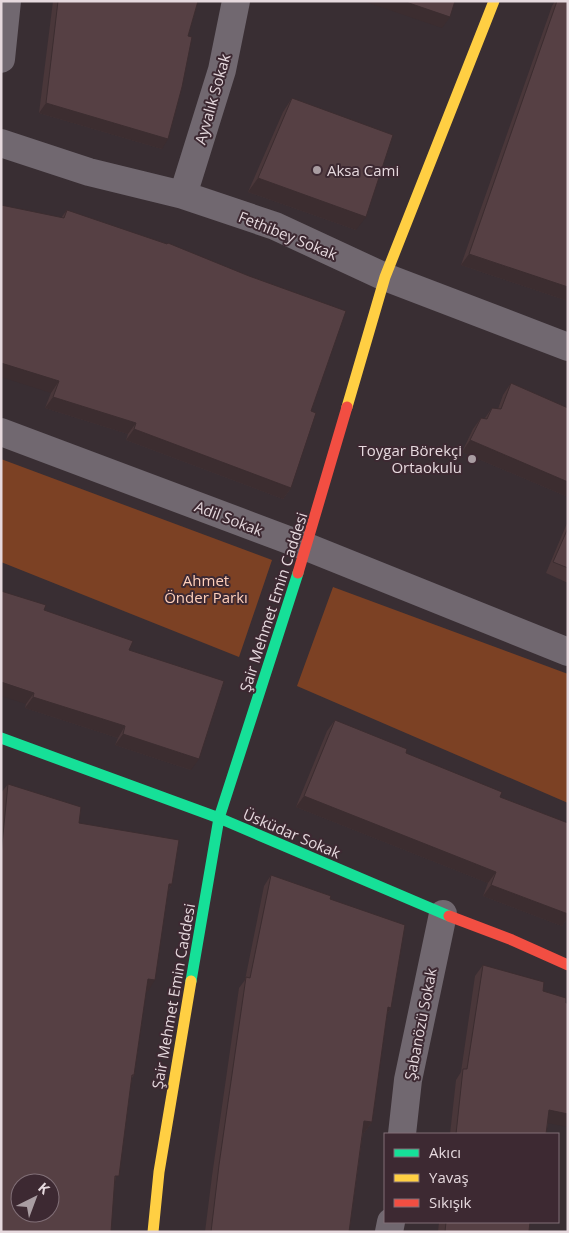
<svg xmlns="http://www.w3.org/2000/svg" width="569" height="1233" font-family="'Open Sans',sans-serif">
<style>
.green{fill:#7c4124}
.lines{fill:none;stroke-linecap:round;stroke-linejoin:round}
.street{stroke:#716870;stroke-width:28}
.fast{stroke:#16e098;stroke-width:11}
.slow{stroke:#ffcf43;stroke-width:11}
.jam{stroke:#f24e42;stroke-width:11}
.wall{fill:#4a373a}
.shaded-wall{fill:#3c2d30}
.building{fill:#564044;stroke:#3c2d30;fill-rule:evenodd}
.poi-dot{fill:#a99da2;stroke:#3d2932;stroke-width:2}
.labels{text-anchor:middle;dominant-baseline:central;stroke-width:4;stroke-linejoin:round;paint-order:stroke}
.street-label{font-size:15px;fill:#e6d9de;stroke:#3d2932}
.poi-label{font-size:15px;fill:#e6d9de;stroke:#3d2932;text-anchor:start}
.park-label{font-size:15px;fill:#ffd0bb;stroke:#3d2932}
</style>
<rect width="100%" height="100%" fill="#392e33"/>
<path class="green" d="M 1,459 L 272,560 L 239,657 L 1,562 Z
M 333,587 L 568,674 L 568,803 L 297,686 Z"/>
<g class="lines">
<path class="street" d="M 1,59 L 7,1
M 1,143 L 89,172 L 183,195 L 275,226 L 385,277 L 568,347
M 183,195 L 222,70 L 236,1
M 1,432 L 307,547 L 568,652
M 402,1134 L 408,1080 L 443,914
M 389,1232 L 391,1222"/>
<path class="fast" d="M 1,738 L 219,818 L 449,916
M 191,981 L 219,818 L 298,573"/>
<path class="slow" d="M 347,407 L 385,277 L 494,1
M 153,1232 L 159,1172 L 191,981"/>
<path class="jam" d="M 298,573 L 347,407
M 449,916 L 512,940 L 568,965"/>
</g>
<path class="wall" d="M 53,1 L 198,1 L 188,36 L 162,149 L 39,113 Z
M 555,1 L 568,1 L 568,301 L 461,265 L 552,6 Z
M 292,98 L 356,230 L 248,192 L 283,112 Z
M 67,210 L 311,411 L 291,488 L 283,499 L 126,440 L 128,434 L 45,408 L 51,393 L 61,218 Z
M 511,383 L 568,408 L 568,497 L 462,452 L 473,429 L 481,418 L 485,418 L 492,408 L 498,409 L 503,395 Z
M 568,521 L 568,583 L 546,573 Z
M 44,610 L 129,650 L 191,770 L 115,745 L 118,738 L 25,708 L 26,704 Z
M 335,720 L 500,797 L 568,823 L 568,918 L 562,926 L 483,896 L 488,883 L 296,807 L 327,731 Z
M 8,784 L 79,823 L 172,884 L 168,891 L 148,991 L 146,991 L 134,1075 L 132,1078 L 115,1182 L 1,1232 L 1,793 Z
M 271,875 L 330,899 L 391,1008 L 387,1014 L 372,1122 L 364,1133 L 363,1132 L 349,1232 L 205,1232 L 212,1176 L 239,988 L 245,980 L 264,886 Z
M 483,965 L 543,991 L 548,1123 L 546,1134 L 450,1134 L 456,1080 L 461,1072 L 475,976 Z
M 439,1222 L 530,1222 L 529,1231 L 537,1232 L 438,1232 Z"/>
<path class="shaded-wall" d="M 363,1 L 403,1 L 450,17 L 442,28 Z
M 46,103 L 168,139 L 162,149 L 39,113 Z
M 258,178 L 366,217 L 356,230 L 248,192 Z
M 469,254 L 568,287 L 568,301 L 461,265 Z
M 1,363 L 59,381 L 51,393 L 1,377 Z
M 53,397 L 136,423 L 128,434 L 45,408 Z
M 134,429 L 291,488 L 283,499 L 126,440 Z
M 470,440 L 568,482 L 568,497 L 462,452 Z
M 1,682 L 34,693 L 26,704 L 1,696 Z
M 33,697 L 125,726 L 118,738 L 25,708 Z
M 123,734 L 199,759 L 191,770 L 115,745 Z
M 304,796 L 496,872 L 488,883 L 296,807 Z
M 169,884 L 172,884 L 165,895 Z
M 491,885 L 568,914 L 568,918 L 562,926 L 483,896 Z
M 148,979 L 155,980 L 148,991 L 140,990 Z
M 388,1007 L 391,1008 L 384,1018 Z
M 549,1110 L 568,1114 L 568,1127 L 541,1122 Z
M 364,1121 L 372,1122 L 364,1133 L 357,1131 Z"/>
<path class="building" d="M 58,1 L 198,1 L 188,36 L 192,37 L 182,87 L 168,139 L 46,103 Z
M 403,1 L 455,1 L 450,17 Z
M 557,1 L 568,1 L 568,287 L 469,254 Z
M 292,98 L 393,135 L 366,217 L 258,178 Z
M 1,205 L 64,218 L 67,210 L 167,244 L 168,243 L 249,276 L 346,311 L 311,411 L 316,413 L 291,488 L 134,429 L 136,423 L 53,397 L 59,381 L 1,363 Z
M 511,383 L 568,408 L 568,482 L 470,440 L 481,418 L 487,419 L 492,408 L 501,409 Z
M 568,528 L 568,568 L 553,562 Z
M 1,591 L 46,605 L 44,610 L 133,641 L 129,650 L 224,681 L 199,759 L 123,734 L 125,726 L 33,697 L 34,693 L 1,682 Z
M 335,720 L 407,749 L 406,753 L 502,792 L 500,797 L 568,823 L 568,914 L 491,885 L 496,872 L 304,796 Z
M 8,784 L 81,807 L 79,823 L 179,840 L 172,884 L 169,884 L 155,980 L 148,979 L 134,1075 L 132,1075 L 119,1176 L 115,1176 L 111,1232 L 1,1232 L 1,855 ZM 20,1183 L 50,1183 L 50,1213 L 20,1213 Z
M 271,875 L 331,896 L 330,899 L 405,925 L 391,1008 L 388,1007 L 372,1122 L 364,1121 L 349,1232 L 211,1232 L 219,1165 L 246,977 L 250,978 Z
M 483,965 L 544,982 L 543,991 L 566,998 L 566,1003 L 568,1003 L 568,1114 L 549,1110 L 546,1134 L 456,1134 L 463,1069 L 467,1069 Z
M 446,1222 L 530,1222 L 529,1231 L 537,1232 L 445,1232 Z"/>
<g class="poi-dot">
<circle cx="317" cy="170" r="5"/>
<circle cx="472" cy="459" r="5"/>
</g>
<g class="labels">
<g class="street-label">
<text transform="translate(212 99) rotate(-74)">Ayvalık Sokak</text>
<text transform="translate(288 235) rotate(22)">Fethibey Sokak</text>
<text transform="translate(229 518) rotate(21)">Adil Sokak</text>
<text transform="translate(273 602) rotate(-72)">Şair Mehmet Emin Caddesi</text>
<text transform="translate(292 833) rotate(23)">Üsküdar Sokak</text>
<text transform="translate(173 996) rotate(-80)">Şair Mehmet Emin Caddesi</text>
<text transform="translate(420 1024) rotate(-79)">Şabanözü Sokak</text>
</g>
<g class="poi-label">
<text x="327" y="170">Aksa Cami</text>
<text x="462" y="450" text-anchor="end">Toygar Börekçi<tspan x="462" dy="17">Ortaokulu</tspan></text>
</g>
<g class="park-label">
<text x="206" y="580">Ahmet<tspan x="206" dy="17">Önder Parkı</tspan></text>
</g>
</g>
<rect width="569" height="1233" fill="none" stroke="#e6d9de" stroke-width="5"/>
<rect x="384" y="1133" width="175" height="90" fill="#3d2932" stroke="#816f77"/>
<rect x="394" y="1149" width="25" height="8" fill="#16e098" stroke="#816f77"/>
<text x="429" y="1158" font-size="15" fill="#e6d9de">Akıcı</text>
<rect x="394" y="1174" width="25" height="8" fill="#ffcf43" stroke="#816f77"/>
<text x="429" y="1183" font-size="15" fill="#e6d9de">Yavaş</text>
<rect x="394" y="1199" width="25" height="8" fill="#f24e42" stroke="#816f77"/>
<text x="429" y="1208" font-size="15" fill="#e6d9de">Sıkışık</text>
<g transform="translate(35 1198) rotate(42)"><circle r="24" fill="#3d2932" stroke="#816f77"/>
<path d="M0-4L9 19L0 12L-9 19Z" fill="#a99da2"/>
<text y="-8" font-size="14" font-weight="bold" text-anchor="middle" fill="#e6d9de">K</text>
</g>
</svg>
